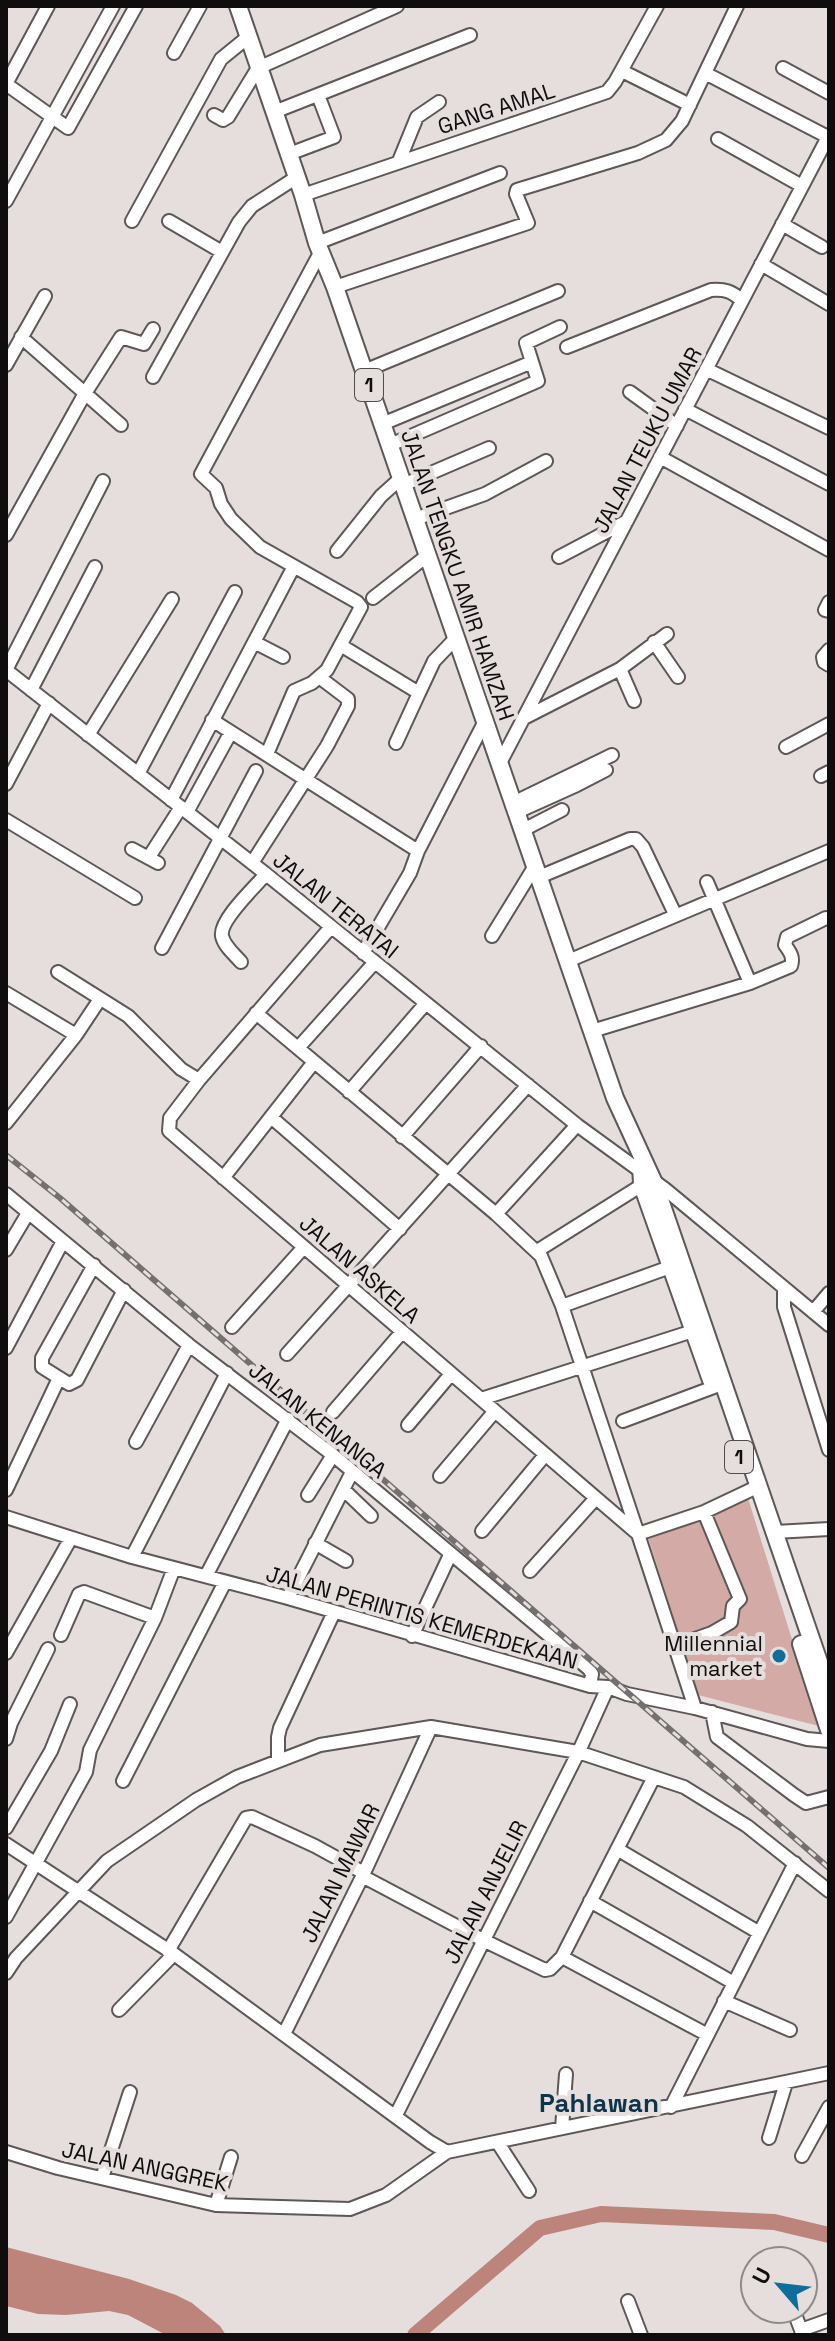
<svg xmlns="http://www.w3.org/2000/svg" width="835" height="2341" font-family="'Space Grotesk',sans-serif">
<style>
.green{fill:#d3aaa5}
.water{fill:#bd847c}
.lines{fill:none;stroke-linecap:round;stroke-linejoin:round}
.river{stroke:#bd847c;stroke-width:16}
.minor-casing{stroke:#5d5756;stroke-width:16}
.major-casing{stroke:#5d5756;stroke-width:20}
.minor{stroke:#fff;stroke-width:12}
.major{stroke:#fff;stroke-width:16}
.rail-casing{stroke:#747070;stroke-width:6}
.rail{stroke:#e5dedd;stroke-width:3;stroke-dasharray:9;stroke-linecap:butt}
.poi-dot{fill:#0d6e9c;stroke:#e5dedd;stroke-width:3}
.labels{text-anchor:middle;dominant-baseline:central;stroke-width:8;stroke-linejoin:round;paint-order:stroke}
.shield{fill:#e5dedd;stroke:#4f4c4b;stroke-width:2}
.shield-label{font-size:20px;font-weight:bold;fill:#0f0d0d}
.street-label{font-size:22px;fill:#0f0d0d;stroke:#e5dedd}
.poi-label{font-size:22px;fill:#0f0d0d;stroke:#e5dedd;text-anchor:end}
.quarter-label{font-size:26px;font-weight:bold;fill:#0c354c;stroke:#e5dedd}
</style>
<rect width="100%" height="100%" fill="#e5dedd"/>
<path class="green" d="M 747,1495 L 819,1726 L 698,1695 L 648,1537 Z"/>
<path class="water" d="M 6,2247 L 129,2279 L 176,2295 L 192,2303 L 220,2326 L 226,2335 L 166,2335 L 128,2315 L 109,2311 L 66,2315 L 38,2314 L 6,2306 Z"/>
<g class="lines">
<path class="river" d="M 415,2335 L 540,2228 L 601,2214 L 774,2222 L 829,2235"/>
<defs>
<path id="minor" d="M 48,6 L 6,84 L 68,128 L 136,6
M 174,53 L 200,6
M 783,68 L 829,93
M 622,71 L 690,105
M 705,73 L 828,137
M 274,112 L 470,35
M 214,115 L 223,120 L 228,117 L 258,68 L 397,6
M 718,139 L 802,186
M 289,154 L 334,137 L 318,95
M 399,161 L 417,117 L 439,102
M 303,195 L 607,92 L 615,82 L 657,6
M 6,201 L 113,6
M 132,221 L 221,59 L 248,37
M 169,221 L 222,252
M 782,224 L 822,247
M 317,243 L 500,173
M 761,264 L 829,304
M 335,287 L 528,223 L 516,194 L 517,190 L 638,153 L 666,140 L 682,121 L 737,6
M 21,337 L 121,425
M 567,347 L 711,290 C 725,289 732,291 742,301
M 6,365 L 45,296
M 706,369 L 829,428
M 364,371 L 558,291
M 153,377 L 239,222 L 252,206 L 297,177
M 630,392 L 677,426
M 685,409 L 829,484
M 382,424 L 532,362
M 390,445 L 538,381 L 526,343 L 560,327
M 660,457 L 829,550
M 403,485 L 489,448
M 415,519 L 485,494 L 546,461
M 6,535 L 84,395 L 121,337 L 144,344 L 153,329
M 337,551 L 381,496 L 401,478
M 559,557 L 627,521
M 373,598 L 428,555
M 829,602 L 825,610 L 829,611
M 254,642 L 283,657
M 654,642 L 678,677
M 342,646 L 419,693 L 434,661 L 456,638
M 829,650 L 823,657 L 824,662 L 829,665
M 620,669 L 634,701
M 6,670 L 266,874 L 577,1125 L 665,1189 L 829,1325
M 6,670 L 103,481
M 31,690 L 95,567
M 524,718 L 620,669 L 667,634
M 212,720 L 418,851
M 88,735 L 172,599
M 396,743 L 419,693
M 786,747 L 829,724
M 267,754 L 294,691 L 312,683 L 327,670 L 361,607 L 357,602 L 260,547 L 231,519 L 221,504 L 216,488 L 201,474 L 320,253
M 500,763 L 829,135
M 138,774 L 235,592
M 821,776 L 829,772
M 6,784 L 49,703
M 171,800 L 293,568
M 513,803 L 612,755
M 187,812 L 231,732
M 517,812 L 577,785 L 606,770
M 6,820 L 135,898
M 523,830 L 562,810
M 132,849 L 158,863
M 149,857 L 181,807
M 252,863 L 327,746 L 348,706 L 348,699 L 319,677
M 539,877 L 630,839 L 636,839 L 643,847 L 675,914
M 707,882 L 750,983
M 331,927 L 199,1080 L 170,1118 L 169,1131 L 638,1534 L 695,1708
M 492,936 L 535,866
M 162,948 L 256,771
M 363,953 L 410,873 L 418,851 L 485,721
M 568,961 L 829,851
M 241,962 C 234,954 224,946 222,936 C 219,920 256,886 266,874
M 58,972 L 128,1016 L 181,1069 L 199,1080
M 6,993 L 76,1035
M 256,1013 L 496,1214 L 541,1256 L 562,1306 L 638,1534 L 704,1512 L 759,1486
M 592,1031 L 750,983 L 791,966 C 794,957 790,952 785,945 L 787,937 L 826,918
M 298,1048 L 375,962
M 349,1092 L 426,1003
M 271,1117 L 400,1229
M 6,1123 L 76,1035 L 100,999
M 402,1137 L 481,1046
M 223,1178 L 314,1062
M 6,1194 L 189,1345 L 333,1455 L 589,1669 L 592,1674 L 590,1686
M 496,1214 L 577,1125
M 6,1250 L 28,1213
M 537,1251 L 642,1185
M 94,1265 L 42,1358 L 42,1367 L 69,1384 L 77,1380 L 124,1290
M 784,1288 L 784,1307 L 829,1450
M 562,1306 L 670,1267
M 813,1312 L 829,1293
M 232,1327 L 304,1247
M 6,1348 L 63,1241
M 287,1354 L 528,1085
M 481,1399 L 693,1331
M 333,1412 L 402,1332
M 623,1421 L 714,1387
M 408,1425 L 451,1374
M 136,1442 L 189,1345
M 440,1476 L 495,1411
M 6,1490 L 59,1378
M 344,1490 L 371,1516
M 308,1495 L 333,1455
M 6,1517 L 132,1557 L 288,1598 L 590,1686 L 608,1687 L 627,1694 L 695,1708 L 807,1739 L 829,1741
M 482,1531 L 545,1455
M 775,1532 L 829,1529
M 315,1543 L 346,1561
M 132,1557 L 227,1373
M 530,1571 L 596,1498
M 206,1576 L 288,1419
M 288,1598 L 352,1472
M 61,1635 L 79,1594 L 84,1592 L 155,1618
M 412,1636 L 450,1555
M 675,1646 L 712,1633 L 731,1622 L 733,1606 L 740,1599 L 704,1512
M 6,1653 L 71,1538
M 712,1712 L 717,1737 L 794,1795 L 806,1803 L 829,1797
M 6,1739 L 11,1723 L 48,1649
M 278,1759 L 278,1737 L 280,1728 L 334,1612
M 123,1781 L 225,1582
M 6,1828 L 51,1751 L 70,1704
M 6,1844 L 174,1954 L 430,2142 L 447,2152
M 617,1849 L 758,1932
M 362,1876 L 483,1940 L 545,1970 L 550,1969 L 562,1957 L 654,1777
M 590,1901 L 732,1982
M 6,1917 L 86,1772 L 90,1750 L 155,1618 L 174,1568
M 168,1951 L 246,1818 L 252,1817 L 315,1846 L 364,1873
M 562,1957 L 706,2034
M 6,1973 L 16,1958 L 107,1861 L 196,1800 L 237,1777 L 320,1745 L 431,1727 L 578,1752 L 684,1787 L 747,1826 L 829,1891
M 724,2001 L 790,2030
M 119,2010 L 174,1954
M 284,2034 L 364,1873 L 431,1727
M 671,2107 L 795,1863
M 396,2115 L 579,1751 L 608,1687
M 562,2128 L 566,2074
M 769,2138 L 786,2083
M 498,2143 L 529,2191
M 6,2152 L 58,2168 L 216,2205 L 350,2209 L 386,2195 L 447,2152 L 829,2073
M 802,2156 L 829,2107
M 102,2178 L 130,2092
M 216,2205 L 231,2157
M 628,2301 L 641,2335
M 793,2309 L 801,2330
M 802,2335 L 801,2330 L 829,2320"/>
<path id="major" d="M 238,6 L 303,195 L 317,243 L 335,287 L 615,1098 L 655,1185 L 829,1691
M 641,1163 L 642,1185 L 711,1380
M 801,1644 L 829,1730"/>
</defs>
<use href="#minor" class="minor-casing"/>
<use href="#major" class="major-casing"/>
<use href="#minor" class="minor"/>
<use href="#major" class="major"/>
<defs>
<path id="rail" d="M 6,1155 L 60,1198 L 829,1868"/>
</defs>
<use href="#rail" class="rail-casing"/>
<use href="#rail" class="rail"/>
</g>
<circle class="poi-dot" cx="779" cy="1656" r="8"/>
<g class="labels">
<g class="shield">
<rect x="355" y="369" width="28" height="32" rx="6"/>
<rect x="725" y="1441" width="28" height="32" rx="6"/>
</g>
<g class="shield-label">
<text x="369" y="385">1</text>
<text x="739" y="1457">1</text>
</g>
<g class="street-label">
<text transform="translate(496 108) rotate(-18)">GANG AMAL</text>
<text transform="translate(647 440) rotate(-62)">JALAN TEUKU UMAR</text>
<text transform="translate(458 575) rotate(71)">JALAN TENGKU AMIR HAMZAH</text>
<text transform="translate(336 905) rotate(39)">JALAN TERATAI</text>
<text transform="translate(360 1269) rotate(41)">JALAN ASKELA</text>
<text transform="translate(318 1420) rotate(39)">JALAN KENANGA</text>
<text transform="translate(422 1617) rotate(16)">JALAN PERINTIS KEMERDEKAAN</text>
<text transform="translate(340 1873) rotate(-64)">JALAN MAWAR</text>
<text transform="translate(485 1892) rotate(-63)">JALAN ANJELIR</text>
<text transform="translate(145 2166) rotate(12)">JALAN ANGGREK</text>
</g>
<g class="poi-label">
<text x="763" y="1643">Millennial<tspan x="763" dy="25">market</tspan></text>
</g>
<g class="quarter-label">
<text x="599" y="2103">Pahlawan</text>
</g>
</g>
<rect width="835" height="2341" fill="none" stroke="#0f0d0d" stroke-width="16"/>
<g transform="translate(779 2285) rotate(298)"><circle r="38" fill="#e5dedd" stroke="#8f8a8a" stroke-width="2"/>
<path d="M0-6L14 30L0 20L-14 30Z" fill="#0d6e9c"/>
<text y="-12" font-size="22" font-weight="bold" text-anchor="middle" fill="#0f0d0d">U</text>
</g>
</svg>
